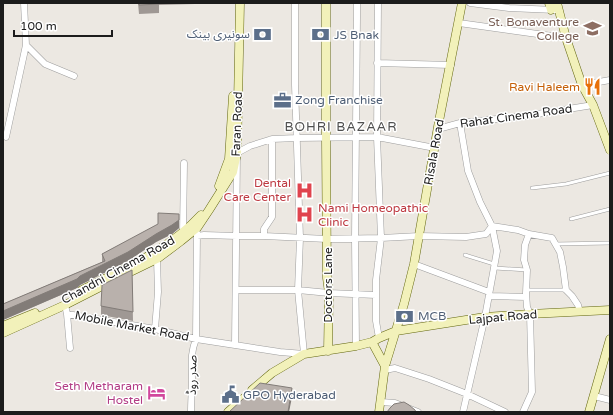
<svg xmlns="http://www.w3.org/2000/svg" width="613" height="415" font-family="'Varela Round','Noto Sans Arabic',sans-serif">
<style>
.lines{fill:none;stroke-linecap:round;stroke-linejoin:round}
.lane-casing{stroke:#9d9d9d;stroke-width:4}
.street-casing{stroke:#9d9d9d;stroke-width:7}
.secondary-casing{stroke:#62660f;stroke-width:9}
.lane{stroke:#fff;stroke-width:3}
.street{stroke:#fff;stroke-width:6}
.secondary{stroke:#f2f1ba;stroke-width:8}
.wall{fill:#9f9894}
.shaded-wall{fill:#827c78}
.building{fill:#b9b1ac;stroke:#827c78}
.labels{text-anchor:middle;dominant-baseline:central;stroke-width:3;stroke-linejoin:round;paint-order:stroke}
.education-label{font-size:12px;fill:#785e54;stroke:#fff;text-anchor:end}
.service-label{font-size:12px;fill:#4e5e75;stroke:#fff;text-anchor:start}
.food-label{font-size:12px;fill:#c56008;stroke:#fff;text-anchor:end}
.street-label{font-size:12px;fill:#1c1c1c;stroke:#fff}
.health-label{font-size:12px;fill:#be3a42;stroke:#fff;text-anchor:end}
.hotel-label{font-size:12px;fill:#b23c85;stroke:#fff;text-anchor:end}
.neighbourhood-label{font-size:13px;letter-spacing:1px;fill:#4f4f4f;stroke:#fff}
</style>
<rect width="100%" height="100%" fill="#ece8e2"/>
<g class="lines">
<defs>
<path id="lane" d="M 532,188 L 566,184 L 610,173
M 571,219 L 610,209
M 555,244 L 610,243
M 465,255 L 494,264
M 495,268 L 527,270
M 526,290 L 566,290"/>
<path id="street" d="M 24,3 L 26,45 L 45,64 L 74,76
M 378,3 L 377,137 L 381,238 L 376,280 L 376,321 L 379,338
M 470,3 L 509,8 L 555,10
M 459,23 L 566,38
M 377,63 L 451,65
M 582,85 L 610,80
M 460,123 L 468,171 L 480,202 L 492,226 L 497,251 L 485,317 L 463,412
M 438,129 L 460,123 L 525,116 L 593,105
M 6,137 L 26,45
M 183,233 L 184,163
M 529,234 L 552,238 L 560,252 L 563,267 L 566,290 L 572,296 L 578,305 L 580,312
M 197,236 L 204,235 L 237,236 L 264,236 L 327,239 L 381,238 L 419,236 L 466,237 L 486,234 L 492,226 L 518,230 L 529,234 L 525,245 L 524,260 L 527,270 L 526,293 L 527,307 L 530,314 L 532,392 L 523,412
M 264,236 L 264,229 L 272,217 L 272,139
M 414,264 L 489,292
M 236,290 L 298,290 L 329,293 L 376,295
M 489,296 L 526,297
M 65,305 L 67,314 L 70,348
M 67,314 L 155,329 L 196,339 L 235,345 L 280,352 L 304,354 L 298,290 L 300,238 L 295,85 L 295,3
M 155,329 L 158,292 L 157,259
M 235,345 L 237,153 L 250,146 L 272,139 L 297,138 L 377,137 L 435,148
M 356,346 L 355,238 L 357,17 L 357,3
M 385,370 L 395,368 L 429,379 L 467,394 L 505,412
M 594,396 L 610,400
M 381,402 L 395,403 L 418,412
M 191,412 C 191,401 192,390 192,380 C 192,364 190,354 196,339 L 197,233"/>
<path id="secondary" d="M 326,3 L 326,138 L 327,278 L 329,293 L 328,351
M 549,3 L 551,10
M 557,3 L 566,38 L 582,85 L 593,105 L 610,150
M 219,186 L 229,159 L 233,96
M 122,276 L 157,259 L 181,241 L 197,228 L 209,210 L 233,172 L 237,153 L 240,3
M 82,290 C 124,269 169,250 201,215
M 3,326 L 35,313
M 3,333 L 65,305 L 112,281
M 372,342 L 385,366
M 252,390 L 272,373 L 304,354 L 356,346 L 372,342 L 379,338 L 396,331 L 485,317 L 530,314 L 610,310
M 228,412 L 244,398
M 379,412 L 385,366 L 404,304 L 414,264 L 439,121 L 462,3
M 589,412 L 610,339"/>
</defs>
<use href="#lane" class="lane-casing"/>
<use href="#street" class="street-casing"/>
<use href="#secondary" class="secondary-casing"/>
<use href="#lane" class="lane"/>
<use href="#street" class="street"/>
<use href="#secondary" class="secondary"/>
</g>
<path class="wall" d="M 138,3 L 231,3 L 159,5 L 159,13 L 139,14 Z
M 179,214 L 179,228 L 172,234 L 156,242 L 128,261 L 80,285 L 77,288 L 3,320 L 3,304 L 102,262 L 102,254 Z
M 132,270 L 133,321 L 101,315 L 101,306 Z"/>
<path class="shaded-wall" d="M 179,220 L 179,228 L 172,234 L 156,242 L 128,261 L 80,285 L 77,288 L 3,320 L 3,311 L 80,276 Z
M 292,388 L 292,397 L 289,412 L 288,412 Z"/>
<path class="building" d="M 139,3 L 159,3 L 159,4 L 139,5 Z
M 158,213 L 179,214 L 179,220 L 172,225 L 156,234 L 128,252 L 80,276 L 77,279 L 3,311 L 3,304 L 105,261 L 102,254 L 158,224 Z
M 132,270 L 133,312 L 101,306 L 102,285 Z
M 260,383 L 292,388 L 288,412 L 229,412 Z
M 404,402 L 409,405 L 415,410 L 416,412 L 387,412 L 390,408 L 394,404 Z"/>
<defs>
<symbol id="university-bare" viewBox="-9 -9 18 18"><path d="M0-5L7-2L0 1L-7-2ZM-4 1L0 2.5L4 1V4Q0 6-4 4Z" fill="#8d6e63" stroke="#fff" stroke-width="2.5" paint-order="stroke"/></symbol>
<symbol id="bank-bare" viewBox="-9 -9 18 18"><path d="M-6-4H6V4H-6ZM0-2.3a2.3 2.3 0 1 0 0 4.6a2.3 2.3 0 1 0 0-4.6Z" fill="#5c6f8a" stroke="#fff" stroke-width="2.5" paint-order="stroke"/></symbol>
<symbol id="restaurant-bare" viewBox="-9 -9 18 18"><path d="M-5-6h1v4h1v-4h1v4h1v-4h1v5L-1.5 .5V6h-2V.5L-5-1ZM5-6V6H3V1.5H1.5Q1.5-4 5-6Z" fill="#e8710a" stroke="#fff" stroke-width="2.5" paint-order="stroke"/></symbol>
<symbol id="office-bare" viewBox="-9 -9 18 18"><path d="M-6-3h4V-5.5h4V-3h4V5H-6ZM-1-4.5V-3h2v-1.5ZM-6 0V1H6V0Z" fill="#5c6f8a" stroke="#fff" stroke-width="2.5" paint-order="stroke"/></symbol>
<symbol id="hospital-bare" viewBox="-9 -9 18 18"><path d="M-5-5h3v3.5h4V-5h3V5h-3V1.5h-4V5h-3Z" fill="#e0444e" stroke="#fff" stroke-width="2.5" paint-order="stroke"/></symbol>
<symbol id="hotel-bare" viewBox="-9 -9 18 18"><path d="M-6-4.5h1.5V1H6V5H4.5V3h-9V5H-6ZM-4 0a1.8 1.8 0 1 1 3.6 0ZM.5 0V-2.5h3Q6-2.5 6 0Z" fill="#d1479c" stroke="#fff" stroke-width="2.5" paint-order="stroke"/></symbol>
<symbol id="civic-bare" viewBox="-9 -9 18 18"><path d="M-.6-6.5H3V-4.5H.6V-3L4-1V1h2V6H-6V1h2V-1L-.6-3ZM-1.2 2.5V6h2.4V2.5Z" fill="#5c6f8a" stroke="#fff" stroke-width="2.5" paint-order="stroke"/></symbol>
</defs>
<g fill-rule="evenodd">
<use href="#university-bare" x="580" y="16" width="25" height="25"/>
<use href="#bank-bare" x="250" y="22" width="25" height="25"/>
<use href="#bank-bare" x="308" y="22" width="25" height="25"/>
<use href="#restaurant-bare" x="580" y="74" width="25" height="25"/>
<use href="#office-bare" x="270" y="88" width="25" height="25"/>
<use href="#hospital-bare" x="292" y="178" width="25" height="25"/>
<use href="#hospital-bare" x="292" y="202" width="25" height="25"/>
<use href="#bank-bare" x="392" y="304" width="25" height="25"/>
<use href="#hotel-bare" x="144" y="380" width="25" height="25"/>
<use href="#civic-bare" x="218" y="382" width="25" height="25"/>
</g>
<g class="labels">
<g class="education-label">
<text x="579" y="22">St. Bonaventure<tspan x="579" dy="14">College</tspan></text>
</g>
<g class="service-label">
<text x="250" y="34" text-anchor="end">سونیری بینک</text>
<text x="334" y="35">JS Bnak</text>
<text x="295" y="100">Zong Franchise</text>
<text x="418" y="316">MCB</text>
<text x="243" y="395">GPO Hyderabad</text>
</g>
<g class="food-label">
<text x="580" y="87">Ravi Haleem</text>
</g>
<g class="street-label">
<text transform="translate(516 116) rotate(-8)">Rahat Cinema Road</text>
<text transform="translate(237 124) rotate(-88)">Faran Road</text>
<text transform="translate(434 152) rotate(-80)">Risala Road</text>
<text transform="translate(118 270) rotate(-29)">Chandni Cinema Road</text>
<text transform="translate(328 285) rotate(-90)">Doctors Lane</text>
<text transform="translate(503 317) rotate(-5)">Lajpat Road</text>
<text transform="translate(132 326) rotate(11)">Mobile Market Road</text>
<text transform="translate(192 375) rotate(-89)">صدر روڈ</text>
</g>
<g class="health-label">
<text x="291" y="183">Dental<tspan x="291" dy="14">Care Center</tspan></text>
<text x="318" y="208" text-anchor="start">Nami Homeopathic<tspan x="318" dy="14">Clinic</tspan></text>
</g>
<g class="hotel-label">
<text x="143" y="386">Seth Metharam<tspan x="143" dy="14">Hostel</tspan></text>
</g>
<g class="neighbourhood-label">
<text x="341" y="127">BOHRI BAZAAR</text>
</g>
</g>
<rect width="613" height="415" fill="none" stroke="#1c1c1c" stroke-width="8"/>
<path d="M14 30v6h98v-6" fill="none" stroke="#1c1c1c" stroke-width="2"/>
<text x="20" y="30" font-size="12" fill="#1c1c1c" stroke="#ffffff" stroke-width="3" paint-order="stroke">100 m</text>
</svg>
